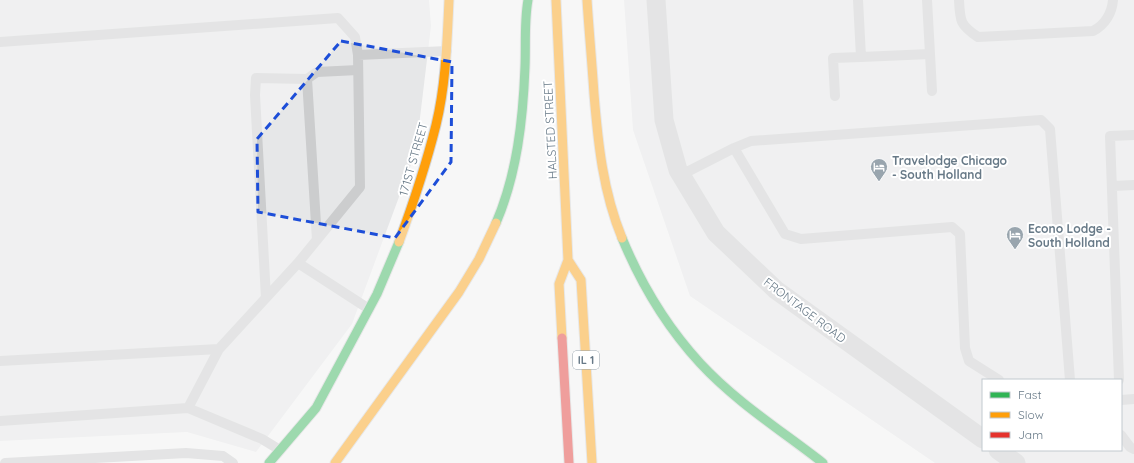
<svg xmlns="http://www.w3.org/2000/svg" width="1134" height="463" font-family="Quicksand,sans-serif">
<style>
.built{fill:#e6e7e8;fill-rule:evenodd}
.lines{fill:none;stroke-linecap:round;stroke-linejoin:round}
.fast-casing{stroke:#d3d4d5;stroke-width:11}
.slow-casing{stroke:#d3d4d5;stroke-width:11}
.jam-casing{stroke:#d3d4d5;stroke-width:11}
.lane{stroke:#cccdce;stroke-width:10}
.street{stroke:#cccdce;stroke-width:19}
.fast{stroke:#30b455;stroke-width:9}
.slow{stroke:#ff9f0a;stroke-width:9}
.jam{stroke:#e5322d;stroke-width:9}
.marked{fill:none;stroke:#1d4ed8;stroke-width:3;stroke-dasharray:8 5;stroke-linejoin:round}
.labels{text-anchor:middle;dominant-baseline:central;stroke-width:4;stroke-linejoin:round;paint-order:stroke}
.shield{fill:#fff;stroke:#95a1ab;stroke-width:1}
.shield-label{font-size:11px;font-weight:bold;fill:#677987}
.street-label{font-size:12px;fill:#677987;stroke:#fff}
.poi-label{font-size:12px;font-weight:bold;fill:#677987;stroke:#fff;text-anchor:start}
</style>
<rect width="100%" height="100%" fill="#f7f7f7"/>
<path class="built" d="M 0,0 L 429,0 L 431,26 L 416,151 L 352,324 L 256,452 L 187,432 L 0,441 Z
M 624,0 L 1134,0 L 1134,463 L 935,463 L 690,296 L 633,130 ZM 983,380 L 1121,380 L 1121,450 L 983,450 Z"/>
<g class="lines">
<defs>
<path id="fast" d="M 496,223 C 517,174 523,120 525,67 C 526,45 524,22 528,0
M 622,238 C 641,284 666,326 700,363 C 736,402 782,431 823,463
M 269,463 L 316,408 L 377,294 L 399,242"/>
<path id="slow" d="M 556,0 L 568,260 L 559,284 L 562,338
M 587,0 C 589,31 592,63 594,94 C 598,143 603,192 622,238
M 399,242 C 413,204 426,165 436,125 C 446,84 447,42 449,0
M 568,260 L 581,280 L 592,463
M 335,463 L 459,292 L 479,259 L 496,223"/>
<path id="jam" d="M 562,338 L 569,463"/>
</defs>
<use href="#fast" class="fast-casing"/>
<use href="#slow" class="slow-casing"/>
<use href="#jam" class="jam-casing"/>
<path class="lane" d="M 858,0 L 861,57 L 930,54 L 927,0
M 959,0 C 960,21 960,25 978,37 L 1093,31 C 1105,25 1112,13 1113,0
M 0,42 L 338,18 L 355,37 L 358,55
M 930,54 L 932,91
M 835,96 L 833,58 L 861,57
M 734,148 L 785,234 L 801,239 L 952,227 L 960,234 L 965,348 L 969,361 L 999,380
M 681,175 L 734,148 L 751,141 L 1041,120 L 1050,129 L 1070,380
M 1113,186 L 1134,185
M 317,240 L 307,79 L 317,72 L 358,70
M 298,263 L 360,187 L 358,55 L 447,51
M 266,298 L 255,95 L 256,78 L 307,79
M 0,361 L 219,349
M 1119,380 L 1110,136 L 1134,135
M 1121,400 L 1134,399
M 0,421 L 188,408
M 1121,435 L 1130,447 L 1134,449
M 280,450 L 262,439 L 188,408 L 219,349 L 298,263 L 369,309
M 5,463 L 186,453 L 223,456 L 233,463"/>
<path class="street" d="M 656,0 L 664,120 L 678,170 L 716,233 L 776,290 L 983,439
M 998,450 L 1016,463"/>
<use href="#fast" class="fast"/>
<use href="#slow" class="slow"/>
<use href="#jam" class="jam"/>
</g>
<path d="M0 0H1134V463H0ZM 341,41 L 452,62 L 451,162 L 395,238 L 258,212 L 257,139 Z" fill="#f7f7f7" fill-opacity=".55" fill-rule="evenodd"/>
<path class="marked" d="M 341,41 L 452,62 L 451,162 L 395,238 L 258,212 L 257,139 Z"/>
<defs>
<symbol id="hotel-pin" viewBox="-11 -11 22 30"><path d="M0 17L-7.5 6A9.5 9.5 0 1 1 7.5 6Z" fill="#99a5ae" stroke="#fff"/><path d="M-6-4.5h1.5V1H6V5H4.5V3h-9V5H-6ZM-4 0a1.8 1.8 0 1 1 3.6 0ZM.5 0V-2.5h3Q6-2.5 6 0Z" fill="#fff"/></symbol>
</defs>
<g fill-rule="evenodd">
<use href="#hotel-pin" x="869" y="157" width="20" height="27"/>
<use href="#hotel-pin" x="1005" y="225" width="20" height="27"/>
</g>
<g class="labels">
<rect class="shield" x="573" y="351" width="26" height="18" rx="3"/>
<g class="shield-label">
<text x="586" y="360">IL 1</text>
</g>
<g class="street-label">
<text transform="translate(550 130) rotate(-93)">HALSTED STREET</text>
<text transform="translate(413 159) rotate(-74)">171ST STREET</text>
<text transform="translate(805 310) rotate(37)">FRONTAGE ROAD</text>
</g>
<g class="poi-label">
<text x="892" y="160">Travelodge Chicago<tspan x="892" dy="14">- South Holland</tspan></text>
<text x="1028" y="228">Econo Lodge -<tspan x="1028" dy="14">South Holland</tspan></text>
</g>
</g>
<rect x="982" y="379" width="140" height="72" fill="#ffffff" stroke="#c2c9cf"/>
<rect x="990" y="392" width="20" height="6" fill="#30b455" stroke="#c2c9cf"/>
<text x="1018" y="399" font-size="12" fill="#677987">Fast</text>
<rect x="990" y="412" width="20" height="6" fill="#ff9f0a" stroke="#c2c9cf"/>
<text x="1018" y="419" font-size="12" fill="#677987">Slow</text>
<rect x="990" y="432" width="20" height="6" fill="#e5322d" stroke="#c2c9cf"/>
<text x="1018" y="439" font-size="12" fill="#677987">Jam</text>
</svg>
